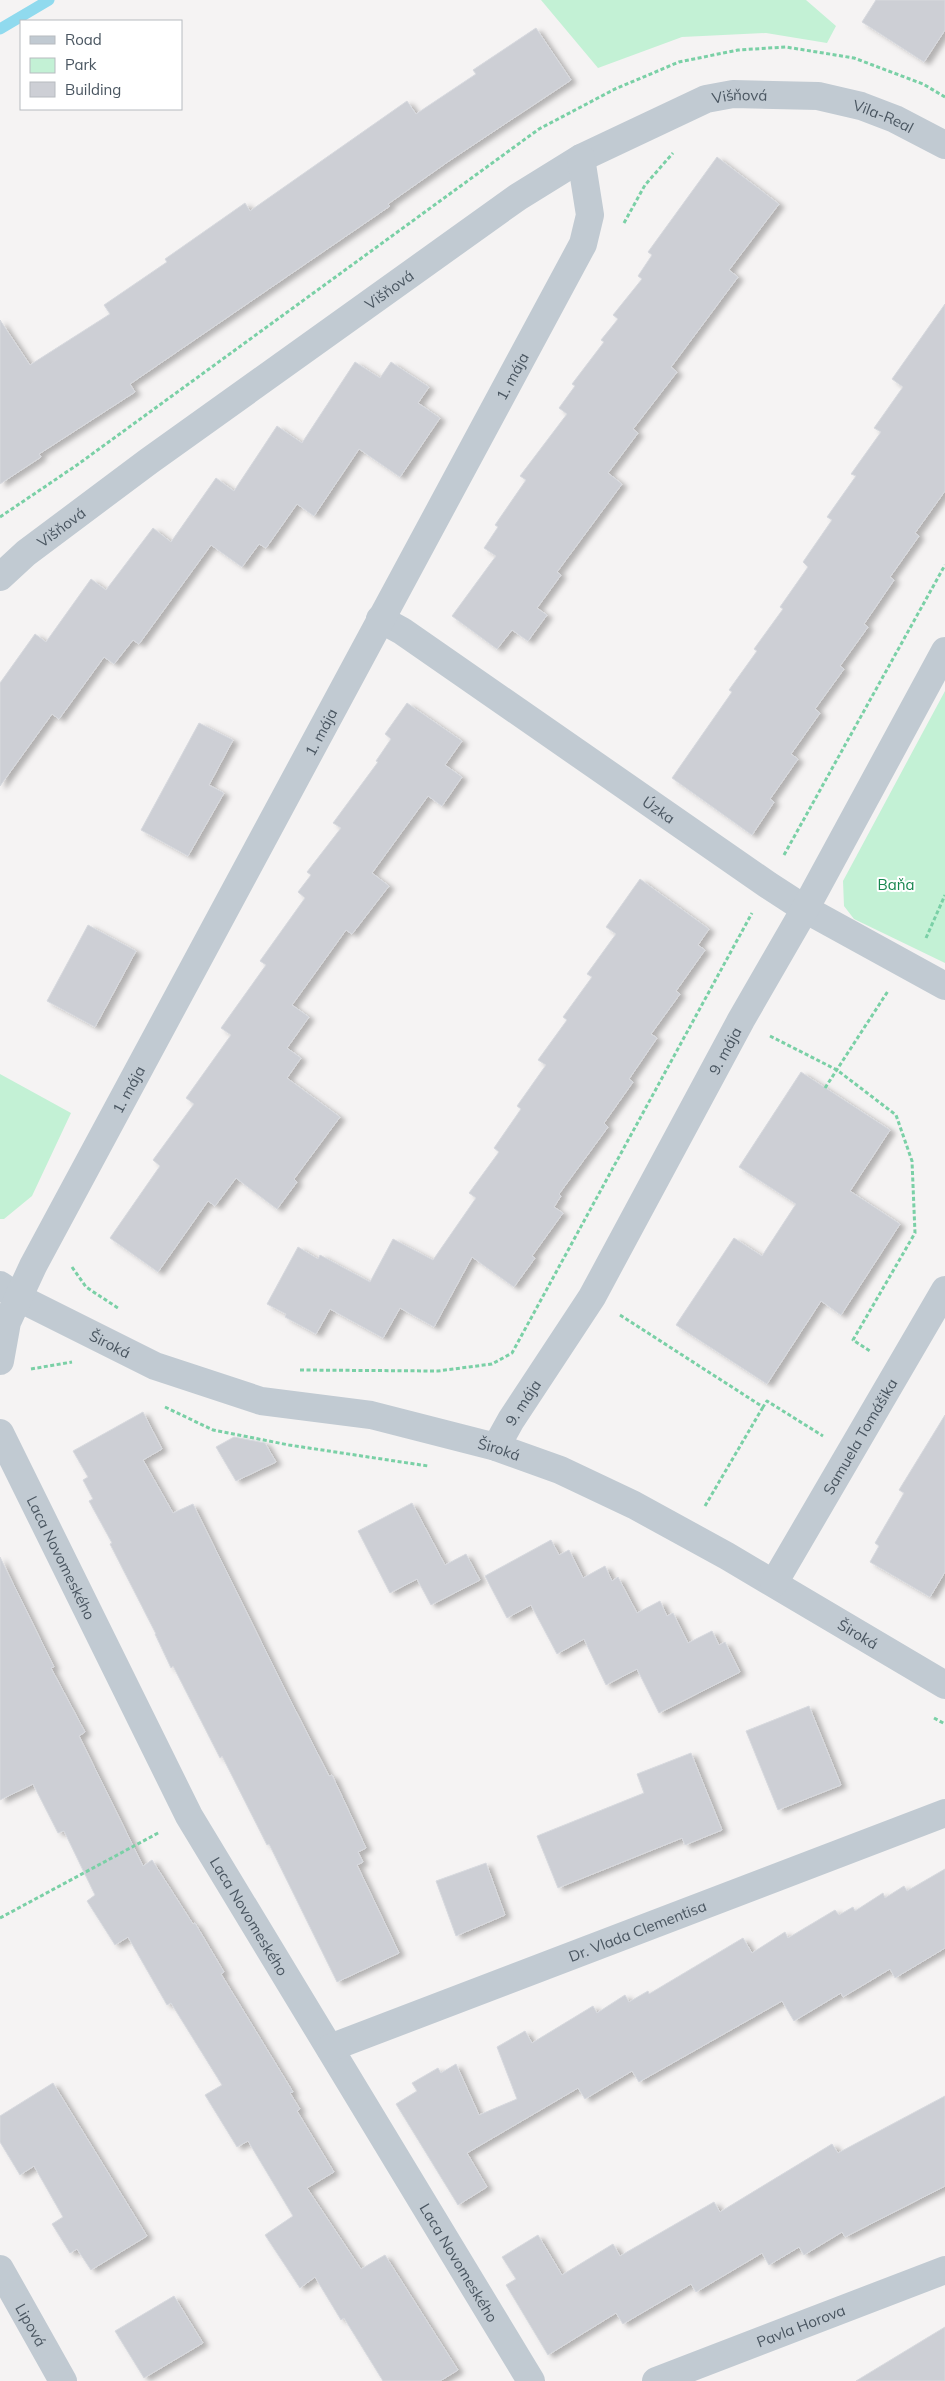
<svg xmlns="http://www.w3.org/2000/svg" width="945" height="2381" font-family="Mulish,sans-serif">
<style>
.green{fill:#c3f1d5}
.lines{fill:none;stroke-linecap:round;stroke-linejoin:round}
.stream{stroke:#90daee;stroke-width:11}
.building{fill:#cdcfd5;stroke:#d7d9de;filter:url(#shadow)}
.path{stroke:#7ad0a6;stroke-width:3;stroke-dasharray:4 2.5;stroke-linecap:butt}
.minor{stroke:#c1cad2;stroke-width:28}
.labels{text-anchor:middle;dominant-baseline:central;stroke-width:4;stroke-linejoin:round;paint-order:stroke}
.street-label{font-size:15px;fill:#4a5661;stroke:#fff}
.park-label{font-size:15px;fill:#17864f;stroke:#fff}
</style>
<defs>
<filter id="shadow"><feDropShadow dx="5.5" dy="3" stdDeviation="2.5" flood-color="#0004"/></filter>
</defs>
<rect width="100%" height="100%" fill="#f5f3f3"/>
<path class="green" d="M 541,0 L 806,0 L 836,26 L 827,43 L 766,33 L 682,37 L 598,68 Z
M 945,691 L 945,963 L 854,919 L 844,906 L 843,881 Z
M 0,1074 L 71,1113 L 32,1196 L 4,1219 L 0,1219 Z"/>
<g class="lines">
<path class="stream" d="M 0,29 L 49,0"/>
</g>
<path class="building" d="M 876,0 L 945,0 L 945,30 L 924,62 L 862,22 Z
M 536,28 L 571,80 L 449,161 L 388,204 L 390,206 L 130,384 L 135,392 L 39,454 L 41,457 L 0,484 L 0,320 L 30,365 L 110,314 L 104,305 L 167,262 L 165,259 L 245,203 L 250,211 L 407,101 L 416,114 L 476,74 L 473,70 Z
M 717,157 L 779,204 L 729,270 L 738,277 L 671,367 L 677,372 L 633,429 L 638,433 L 608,473 L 622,484 L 557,572 L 561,575 L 537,608 L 547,615 L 528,641 L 512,630 L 497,649 L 452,616 L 496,556 L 484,548 L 498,527 L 495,525 L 526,480 L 520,476 L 567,414 L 559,408 L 575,386 L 572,384 L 604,342 L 601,340 L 618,319 L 613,315 L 642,279 L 638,276 L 652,255 L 648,252 Z
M 945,304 L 945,491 L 915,533 L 919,536 L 890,577 L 894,580 L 864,624 L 868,627 L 840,666 L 844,669 L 815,709 L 820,713 L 791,754 L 798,759 L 770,799 L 774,802 L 752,835 L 672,778 L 732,692 L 729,690 L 757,651 L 754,649 L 783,609 L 780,607 L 808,567 L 803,562 L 832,520 L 827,517 L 856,476 L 851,474 L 881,432 L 874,428 L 903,387 L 892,379 Z
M 355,362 L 380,378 L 391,362 L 429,387 L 418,403 L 440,418 L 400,477 L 359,449 L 314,516 L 297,504 L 266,548 L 259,544 L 242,567 L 211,545 L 139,644 L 133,640 L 114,664 L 104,657 L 59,719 L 52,714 L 0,786 L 0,683 L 35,634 L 46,642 L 91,579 L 106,590 L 153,528 L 171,542 L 216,478 L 234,491 L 277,426 L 302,443 Z
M 407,703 L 462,741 L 445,765 L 462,777 L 442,806 L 428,796 L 372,873 L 389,886 L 352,934 L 346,930 L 292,1005 L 309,1017 L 287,1048 L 301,1058 L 287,1078 L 340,1117 L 294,1179 L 297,1182 L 277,1209 L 236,1178 L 215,1206 L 208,1201 L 158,1272 L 110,1238 L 160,1166 L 153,1160 L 194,1104 L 186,1098 L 231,1035 L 221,1028 L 266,965 L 260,961 L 305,898 L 298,892 L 311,875 L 307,872 L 341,828 L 333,823 L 378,762 L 376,761 L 391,739 L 385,734 Z
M 199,723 L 233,740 L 209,785 L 224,793 L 188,856 L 141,830 Z
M 640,879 L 709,929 L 698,945 L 705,950 L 676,991 L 680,994 L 651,1034 L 657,1038 L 629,1079 L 633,1082 L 604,1123 L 608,1127 L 559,1194 L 561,1196 L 554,1207 L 563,1213 L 532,1256 L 535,1258 L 514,1287 L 472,1257 L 434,1327 L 400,1308 L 383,1338 L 330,1309 L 316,1334 L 285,1317 L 286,1314 L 267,1304 L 298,1247 L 318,1259 L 320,1255 L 370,1282 L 393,1239 L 433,1260 L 476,1198 L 469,1193 L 499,1152 L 494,1148 L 521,1109 L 517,1106 L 546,1065 L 538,1060 L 567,1020 L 563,1017 L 592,977 L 587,974 L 616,934 L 606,927 Z
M 88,925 L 136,951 L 95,1027 L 47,1001 Z
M 801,1072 L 890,1130 L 850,1191 L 900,1224 L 841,1315 L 821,1301 L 767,1384 L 676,1325 L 734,1238 L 762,1256 L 796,1204 L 739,1167 Z
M 143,1412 L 162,1449 L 143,1460 L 173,1513 L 193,1504 L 284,1688 L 329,1776 L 332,1775 L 366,1848 L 358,1852 L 363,1862 L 357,1865 L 399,1953 L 337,1982 L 269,1844 L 267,1845 L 222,1756 L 220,1758 L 173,1666 L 171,1668 L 155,1634 L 156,1634 L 110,1544 L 112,1543 L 89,1501 L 93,1499 L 83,1480 L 88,1477 L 73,1451 Z
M 945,1415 L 945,1572 L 930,1597 L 870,1562 L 879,1546 L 875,1543 L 904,1493 L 899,1490 Z
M 234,1437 L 265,1443 L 276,1462 L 236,1481 L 216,1447 Z
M 412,1503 L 445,1565 L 466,1554 L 480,1580 L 431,1605 L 417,1579 L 390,1593 L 358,1531 Z
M 551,1540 L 559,1555 L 569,1550 L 583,1578 L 605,1566 L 612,1581 L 618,1577 L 637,1613 L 660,1601 L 667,1616 L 673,1613 L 688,1643 L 712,1631 L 719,1645 L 725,1642 L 740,1672 L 659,1713 L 637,1669 L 606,1685 L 584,1639 L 557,1654 L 531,1605 L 507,1618 L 485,1576 Z
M 0,1557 L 54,1667 L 51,1668 L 85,1732 L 79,1736 L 143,1866 L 152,1860 L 193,1924 L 195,1923 L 224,1972 L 221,1974 L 293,2092 L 290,2093 L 300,2109 L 297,2111 L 334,2172 L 307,2188 L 361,2269 L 385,2255 L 458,2370 L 440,2381 L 383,2381 L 344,2318 L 341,2320 L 315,2277 L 300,2288 L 265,2235 L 293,2216 L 248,2141 L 237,2147 L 205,2095 L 222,2085 L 171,2003 L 167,2005 L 128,1937 L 115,1945 L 87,1901 L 95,1895 L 64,1831 L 58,1833 L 33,1784 L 0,1800 Z
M 809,1706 L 841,1785 L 778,1810 L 746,1731 Z
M 691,1753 L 722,1830 L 685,1845 L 682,1838 L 558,1888 L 537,1836 L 644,1793 L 637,1774 Z
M 486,1863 L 505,1915 L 456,1936 L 436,1881 Z
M 945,1869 L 945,1948 L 895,1978 L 890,1969 L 843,1997 L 841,1993 L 794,2021 L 782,2001 L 639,2082 L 632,2071 L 585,2099 L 578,2088 L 467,2153 L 487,2187 L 458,2205 L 396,2104 L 417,2091 L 412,2083 L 438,2068 L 441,2073 L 456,2064 L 479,2115 L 517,2099 L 497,2047 L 525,2031 L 532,2043 L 593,2006 L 597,2013 L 625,1995 L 629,2002 L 648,1991 L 649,1994 L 743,1938 L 752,1953 L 785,1932 L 788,1938 L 835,1910 L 839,1915 L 853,1907 L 855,1911 L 883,1893 L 885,1898 L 904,1886 L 907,1891 Z
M 53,2083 L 147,2236 L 91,2270 L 77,2249 L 70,2253 L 52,2224 L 63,2217 L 34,2166 L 20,2175 L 0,2142 L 0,2116 Z
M 945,2096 L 945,2186 L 845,2237 L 842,2232 L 804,2255 L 799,2247 L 769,2265 L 762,2253 L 696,2292 L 691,2284 L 623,2324 L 616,2313 L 548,2355 L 506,2285 L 516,2279 L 502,2257 L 538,2235 L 562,2275 L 613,2244 L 620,2256 L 714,2202 L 720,2212 L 832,2144 L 838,2153 Z
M 174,2296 L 203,2343 L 144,2378 L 115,2331 Z
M 945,2327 L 945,2381 L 856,2381 Z"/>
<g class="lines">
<path class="path" d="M 624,223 L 645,185 L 673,153
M 0,517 L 77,465 L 539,129 L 615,89 L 679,62 L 738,50 L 786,47 L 854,58 L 923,84 L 945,97
M 784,855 L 945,565
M 926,938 L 945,895
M 770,1036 L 837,1070 L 896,1115 L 912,1161 L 915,1233 L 853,1340 L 870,1351
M 825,1088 L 888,991
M 72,1267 L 86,1287 L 118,1308
M 620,1315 L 763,1407 L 767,1401 L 823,1436
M 31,1369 L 72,1362
M 300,1370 L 438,1371 L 492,1364 L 512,1353 L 752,913
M 165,1407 L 213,1430 L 289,1445 L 428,1466
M 705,1506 L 763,1407
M 934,1718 L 945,1724
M 0,1918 L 160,1832"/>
<g class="minor">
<path id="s1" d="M 0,577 L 26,553 L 149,461 L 518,197 L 581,158 L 706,99 L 733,94 L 818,96 L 861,106 L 895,119 L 945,145"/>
<path id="s2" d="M 380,619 L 402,631 L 768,885 L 805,909 L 945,986"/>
<path id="s3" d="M 0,1285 L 19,1298 L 155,1366 L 261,1401 L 371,1415 L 496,1447 L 560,1470 L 634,1505 L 727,1556 L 945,1685"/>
<path id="s4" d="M 0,1361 L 7,1322 L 33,1266 L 583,244 L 590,215 L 581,158"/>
<path id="s5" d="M 0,1433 L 189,1816 L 531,2381"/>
<path id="s6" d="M 496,1447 L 511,1420 L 592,1297 L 741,1020 L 805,909 L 945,651"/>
<path id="s7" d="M 774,1583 L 945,1290"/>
<path id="s8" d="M 330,2048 L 945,1813"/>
<path id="s9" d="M 0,2269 L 63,2381"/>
<path id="s10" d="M 656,2381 L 945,2270"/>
</g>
</g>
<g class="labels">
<g class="street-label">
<text stroke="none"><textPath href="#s1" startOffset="889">Višňová</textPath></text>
<text stroke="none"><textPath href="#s1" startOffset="1036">Vila-Real</textPath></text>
<text stroke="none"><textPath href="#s1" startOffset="484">Višňová</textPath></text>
<text stroke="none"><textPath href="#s4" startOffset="1112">1. mája</textPath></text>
<text stroke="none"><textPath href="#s1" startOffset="79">Višňová</textPath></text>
<text stroke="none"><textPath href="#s4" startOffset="708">1. mája</textPath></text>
<text stroke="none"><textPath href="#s2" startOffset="338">Úzka</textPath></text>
<text stroke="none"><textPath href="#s6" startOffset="458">9. mája</textPath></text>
<text stroke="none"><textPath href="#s4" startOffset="302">1. mája</textPath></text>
<text stroke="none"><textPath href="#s3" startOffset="125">Široká</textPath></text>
<text stroke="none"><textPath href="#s6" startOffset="52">9. mája</textPath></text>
<text stroke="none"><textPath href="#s7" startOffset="170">Samuela Tomášika</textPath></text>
<text stroke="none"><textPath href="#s3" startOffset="530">Široká</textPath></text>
<text stroke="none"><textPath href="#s5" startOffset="139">Laca Novomeského</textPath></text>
<text stroke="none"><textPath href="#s3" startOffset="935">Široká</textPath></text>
<text stroke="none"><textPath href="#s5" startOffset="544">Laca Novomeského</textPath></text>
<text stroke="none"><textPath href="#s8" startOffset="329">Dr. Vlada Clementisa</textPath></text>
<text stroke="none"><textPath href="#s5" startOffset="949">Laca Novomeského</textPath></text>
<text stroke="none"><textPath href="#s9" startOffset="64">Lipová</textPath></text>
<text stroke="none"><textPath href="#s10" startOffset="155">Pavla Horova</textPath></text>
</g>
<g class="park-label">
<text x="896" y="884">Baňa</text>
</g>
</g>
<rect x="20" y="20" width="162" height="90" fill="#ffffff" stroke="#b7bbc0"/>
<rect x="30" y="36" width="25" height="8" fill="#c1cad2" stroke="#b7bbc0"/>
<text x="65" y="45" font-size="15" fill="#4a5661">Road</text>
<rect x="30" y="58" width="25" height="15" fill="#c3f1d5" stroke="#b7bbc0"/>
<text x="65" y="70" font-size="15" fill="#4a5661">Park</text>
<rect x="30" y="82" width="25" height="15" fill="#cdcfd5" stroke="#b7bbc0"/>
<text x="65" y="95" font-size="15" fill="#4a5661">Building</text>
</svg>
